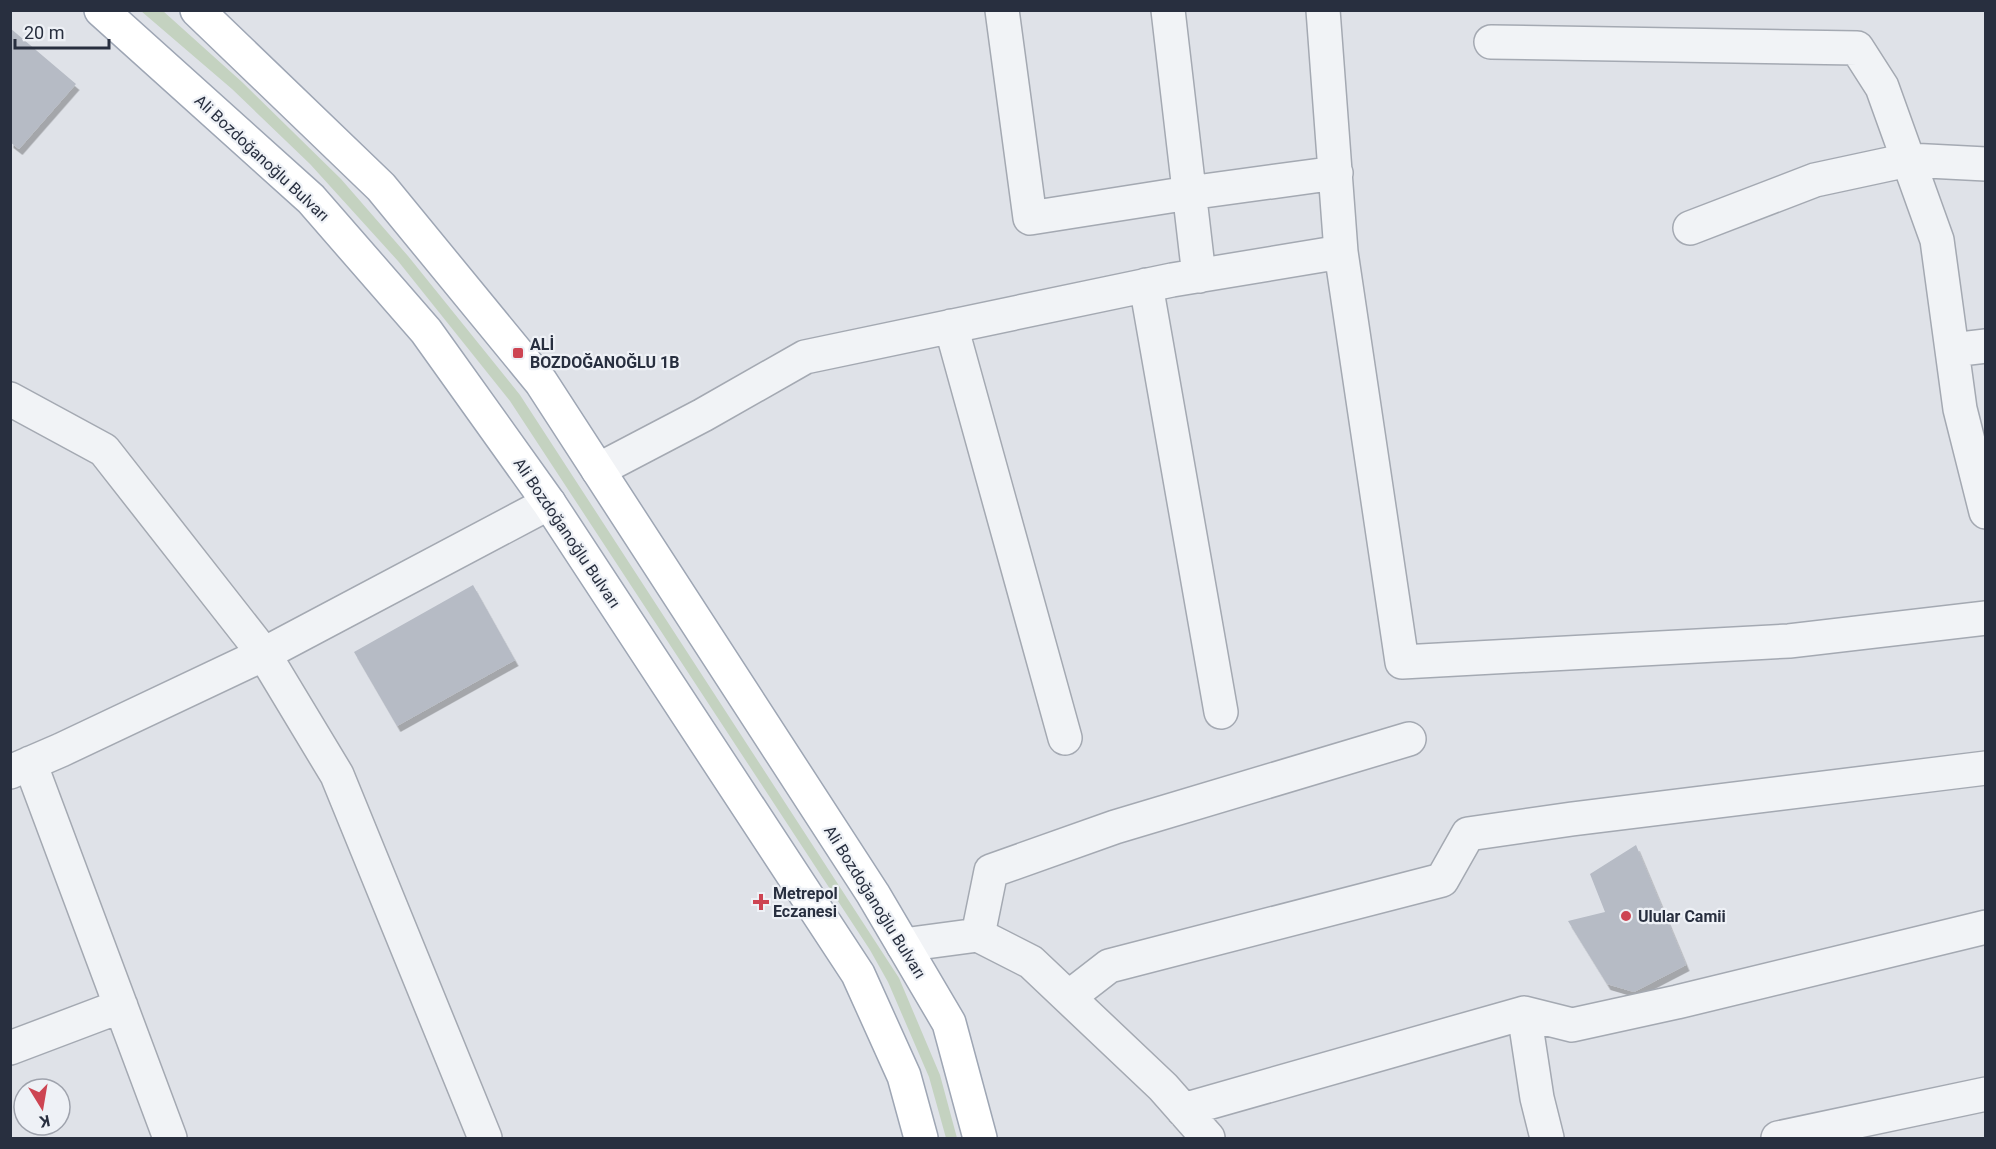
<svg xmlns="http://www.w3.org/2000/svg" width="1996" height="1149" font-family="Roboto,sans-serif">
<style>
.green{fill:#c4d2c0}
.building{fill:#b6bbc5;filter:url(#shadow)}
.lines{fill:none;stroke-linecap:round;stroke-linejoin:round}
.minor-casing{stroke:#a4a9b2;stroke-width:36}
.major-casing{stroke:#9ea6b4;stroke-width:36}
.minor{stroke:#f1f3f6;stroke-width:33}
.major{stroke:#fff;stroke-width:33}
.poi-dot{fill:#cd4452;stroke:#eef1f6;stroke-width:2}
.labels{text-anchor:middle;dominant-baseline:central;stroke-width:4.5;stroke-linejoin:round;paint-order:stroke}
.street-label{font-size:16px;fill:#282f3f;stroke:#eef1f6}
.poi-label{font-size:16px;font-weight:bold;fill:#282f3f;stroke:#eef1f6;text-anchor:start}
</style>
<defs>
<filter id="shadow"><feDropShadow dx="3.5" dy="6" stdDeviation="0" flood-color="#0004"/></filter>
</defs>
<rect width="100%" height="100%" fill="#dfe2e8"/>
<path class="green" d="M 141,11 L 163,11 L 242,82 L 341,179 L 408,256 L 520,395 L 899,978 L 940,1075 L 957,1138 L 946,1138 L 929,1077 L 888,982 L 870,950 L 510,401 L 398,261 L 310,164 L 232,89 Z"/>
<path class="building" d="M 10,28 L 76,84 L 19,149 L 10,142 Z
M 473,585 L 515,660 L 397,726 L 354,652 Z
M 1636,845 L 1686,965 L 1634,992 L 1607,984 L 1568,921 L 1605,912 L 1590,874 Z"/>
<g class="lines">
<defs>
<path id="minor" d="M 1002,10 L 1030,218 L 1189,193 L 1336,173
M 1168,10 L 1199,276
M 1323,10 L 1341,252 L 1402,662 L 1789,641 L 1986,618
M 1491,42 L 1857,48 L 1882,87 L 1937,240 L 1960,409 L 1986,512
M 1690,228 L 1815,180 L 1908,160 L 1986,164
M 1146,285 L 1221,712
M 951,326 L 1065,738
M 1952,350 L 1986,346
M 10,399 L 104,450 L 264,654 L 337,775 L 485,1138
M 598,470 L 703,415 L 805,357 L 1172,280 L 1341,252
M 30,763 L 170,1138
M 10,772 L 61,750 L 264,654 L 549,503
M 978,935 L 991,871 L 1115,827 L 1409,739
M 903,945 L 978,935 L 1031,962 L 1163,1087 L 1208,1138
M 1069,997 L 1109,966 L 1442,880 L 1468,834 L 1572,819 L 1986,768
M 1524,1013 L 1537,1098 L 1547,1138
M 10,1048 L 121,1006
M 1183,1110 L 1524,1013 L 1572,1025 L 1677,1002 L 1986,927
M 1778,1138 L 1986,1094"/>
<path id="major" d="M 101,10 L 311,199 L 426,331 L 549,503 L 858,974 L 904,1076 L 921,1138
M 197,10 L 381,187 L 541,382 L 873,894 L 949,1023 L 980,1138"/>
</defs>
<use href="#minor" class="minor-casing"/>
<use href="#major" class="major-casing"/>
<use href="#minor" class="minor"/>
<use href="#major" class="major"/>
</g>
<g class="poi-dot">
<rect x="512" y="347" width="12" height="12" rx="3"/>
<path d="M758 893h6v6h6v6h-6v6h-6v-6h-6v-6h6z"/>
<circle cx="1626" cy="916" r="6"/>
</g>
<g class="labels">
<g class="street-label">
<text transform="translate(262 158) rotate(43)">Ali Bozdoğanoğlu Bulvarı</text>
<text transform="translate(567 533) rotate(56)">Ali Bozdoğanoğlu Bulvarı</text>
<text transform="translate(875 902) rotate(58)">Ali Bozdoğanoğlu Bulvarı</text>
</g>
<g class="poi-label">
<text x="530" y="344">ALİ<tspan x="530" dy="18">BOZDOĞANOĞLU 1B</tspan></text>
<text x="773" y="893">Metrepol<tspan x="773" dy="18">Eczanesi</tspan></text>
<text x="1638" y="916">Ulular Camii</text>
</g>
</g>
<rect width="1996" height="1149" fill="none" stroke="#282f3f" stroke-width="24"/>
<g transform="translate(42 1107) rotate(169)"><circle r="28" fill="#eef1f6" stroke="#9fa3ad" stroke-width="1.5"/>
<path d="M0-4.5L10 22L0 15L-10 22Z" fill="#cd4452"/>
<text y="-9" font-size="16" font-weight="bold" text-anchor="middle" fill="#282f3f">K</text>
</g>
<path d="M15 39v9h94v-9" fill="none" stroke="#282f3f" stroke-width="3"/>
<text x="24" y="39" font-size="18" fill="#282f3f" stroke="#eef1f6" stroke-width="4.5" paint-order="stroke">20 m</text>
</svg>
